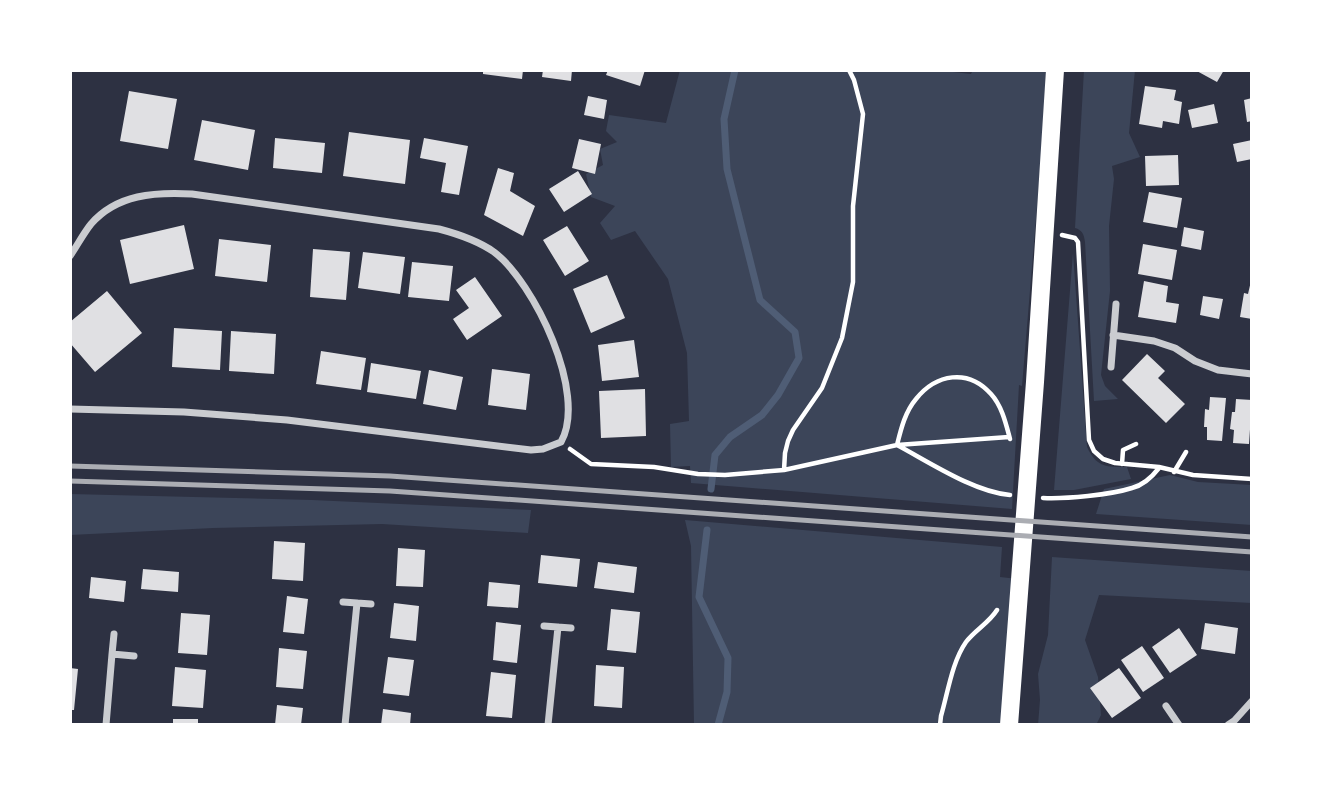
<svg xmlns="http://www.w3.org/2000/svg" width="1322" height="795" font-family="'Fira Sans Condensed',sans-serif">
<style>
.green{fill:#3c4559}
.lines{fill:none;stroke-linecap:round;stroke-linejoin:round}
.stream{stroke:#4f5d75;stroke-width:7}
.building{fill:#e0e0e3}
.path{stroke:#fff;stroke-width:4.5}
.minor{stroke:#caccd0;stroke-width:7}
.primary{stroke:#fff;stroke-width:18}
.rail{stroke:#abadb3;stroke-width:5}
</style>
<rect width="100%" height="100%" fill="#2d3142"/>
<path class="green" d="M 680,70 L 935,70 L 971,74 L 973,70 L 1046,70 L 1041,159 L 1022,386 L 1019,385 L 1012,509 L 691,483 L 690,466 L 671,467 L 670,424 L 689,421 L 687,353 L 668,279 L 635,231 L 611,240 L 600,223 L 615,206 L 591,197 L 586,174 L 603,165 L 600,149 L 617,142 L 606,131 L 609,115 L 666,123 Z
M 1084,70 L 1135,70 L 1129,133 L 1140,157 L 1112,166 L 1114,179 L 1109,226 L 1110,291 L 1101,375 L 1105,386 L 1118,399 L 1094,401 L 1085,242 C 1084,234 1082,230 1075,228 Z
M 1073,253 L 1087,447 C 1097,468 1107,467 1127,467 L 1131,479 L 1074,490 L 1054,490 Z
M 1170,475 L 1198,482 L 1252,485 L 1252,525 L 1096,514 L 1104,489 Z
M 70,494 L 312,500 L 531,510 L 528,533 L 382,524 L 213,528 L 70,535 Z
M 685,520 L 1002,547 L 1000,577 L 1019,579 L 1003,725 L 694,725 L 691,546 Z
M 1052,557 L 1252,571 L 1252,603 L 1099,595 L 1085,640 L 1098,677 L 1101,715 L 1096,725 L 1038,725 L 1040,700 L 1038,674 L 1048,635 Z"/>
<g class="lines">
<path class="stream" d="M 711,489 L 715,455 L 730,437 L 762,415 L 778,395 L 799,358 L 795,332 L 760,300 L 727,169 L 724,119 L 735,70
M 707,530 L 699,597 L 728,658 L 727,692 L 718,725"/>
</g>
<path class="building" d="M 483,70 L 523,70 L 522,79 L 483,74 Z
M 543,70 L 572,70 L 571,81 L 542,77 Z
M 608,70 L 645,70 L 640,86 L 606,75 Z
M 1195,70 L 1224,70 L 1217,82 Z
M 1145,86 L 1176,90 L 1174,100 L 1182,102 L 1179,124 L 1163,121 L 1162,128 L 1139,124 Z
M 129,91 L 177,99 L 168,149 L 120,141 Z
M 588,96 L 607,100 L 604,119 L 584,115 Z
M 1252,98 L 1252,121 L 1247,122 L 1244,100 Z
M 1214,104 L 1218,123 L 1192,128 L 1188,110 Z
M 202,120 L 255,130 L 248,170 L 194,160 Z
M 349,132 L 410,140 L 405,184 L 343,176 Z
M 275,138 L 325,143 L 322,173 L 273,168 Z
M 424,138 L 468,146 L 459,195 L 441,192 L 446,163 L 420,158 Z
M 579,139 L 601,144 L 595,174 L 572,168 Z
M 1252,140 L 1252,159 L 1237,162 L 1233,144 Z
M 1178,155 L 1179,185 L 1146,186 L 1145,156 Z
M 498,168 L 514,173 L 510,191 L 535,206 L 523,236 L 484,215 Z
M 578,171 L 592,194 L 564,212 L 549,189 Z
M 1149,192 L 1182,198 L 1177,228 L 1143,222 Z
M 184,225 L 194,269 L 130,284 L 120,240 Z
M 567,226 L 589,261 L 565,276 L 543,240 Z
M 1184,227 L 1204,231 L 1201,250 L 1181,246 Z
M 219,239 L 271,245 L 267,282 L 215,276 Z
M 1143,244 L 1177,250 L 1172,280 L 1138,274 Z
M 313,249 L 350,252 L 346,300 L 310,297 Z
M 363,252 L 405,257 L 400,294 L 358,288 Z
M 412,262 L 453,266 L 449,301 L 408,297 Z
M 607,275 L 625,318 L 591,333 L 573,289 Z
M 475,277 L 502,316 L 467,340 L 453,319 L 469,308 L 456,290 Z
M 1144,281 L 1168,286 L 1166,302 L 1179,304 L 1176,323 L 1138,317 Z
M 1251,281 L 1252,282 L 1252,319 L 1240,317 L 1244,293 L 1248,294 Z
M 107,291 L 142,333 L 95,372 L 70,343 L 70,322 Z
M 1203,296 L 1223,299 L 1219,319 L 1200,315 Z
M 174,328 L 222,331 L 220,370 L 172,367 Z
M 231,331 L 276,334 L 274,374 L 229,371 Z
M 634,340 L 639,377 L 602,381 L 598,345 Z
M 321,351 L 366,358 L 361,390 L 316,384 Z
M 1147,354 L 1165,371 L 1158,378 L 1185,404 L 1166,423 L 1122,380 Z
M 371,363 L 421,371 L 416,399 L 367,392 Z
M 492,369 L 530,374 L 526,410 L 488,405 Z
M 429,370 L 463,377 L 456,410 L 423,404 Z
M 645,389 L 646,436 L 601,438 L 599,391 Z
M 1210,397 L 1226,398 L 1222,441 L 1207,440 L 1207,427 L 1204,427 L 1205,409 L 1209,410 Z
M 1236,399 L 1252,400 L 1249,444 L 1233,443 L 1234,430 L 1230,429 L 1232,412 L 1235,412 Z
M 274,541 L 305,543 L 303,581 L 272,579 Z
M 398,548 L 425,550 L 423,587 L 396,586 Z
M 541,555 L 580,559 L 577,587 L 538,583 Z
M 598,562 L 637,567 L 634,593 L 594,588 Z
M 143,569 L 179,572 L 178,592 L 141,589 Z
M 91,577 L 126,581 L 124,602 L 89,598 Z
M 489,582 L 520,585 L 518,608 L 487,606 Z
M 287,596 L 308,599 L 304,634 L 283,632 Z
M 394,603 L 419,606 L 416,641 L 390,638 Z
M 611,609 L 640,612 L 636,653 L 607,650 Z
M 181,613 L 210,615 L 207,655 L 178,653 Z
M 496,622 L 521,625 L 517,663 L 493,660 Z
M 1205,623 L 1238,628 L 1235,654 L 1201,649 Z
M 1179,628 L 1197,655 L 1170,673 L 1152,647 Z
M 1142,646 L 1164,678 L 1143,692 L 1121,660 Z
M 279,648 L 307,651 L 303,689 L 276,687 Z
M 388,657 L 414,660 L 409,696 L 383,693 Z
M 596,665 L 624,667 L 622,708 L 594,706 Z
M 175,667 L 206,670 L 203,708 L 172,706 Z
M 70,668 L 78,669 L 74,710 L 70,710 Z
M 1119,668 L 1141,698 L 1112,718 L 1090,688 Z
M 491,672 L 516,675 L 512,718 L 486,716 Z
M 277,705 L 303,708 L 301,725 L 275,725 Z
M 383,709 L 411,713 L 410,725 L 381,725 Z
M 173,719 L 198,719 L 198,725 L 173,725 Z"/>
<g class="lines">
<path class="path" d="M 1062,235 L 1075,238 L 1078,242 L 1089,440 L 1094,451 L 1103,459 L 1115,463 L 1159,467 L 1193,475 L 1252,479
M 897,445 C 929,462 974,492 1010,495
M 897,445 C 901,429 905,412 916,399 C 936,374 968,368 991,394 C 1002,406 1006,424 1010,439
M 570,449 L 591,464 L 654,467 L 698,474 L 725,475 L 784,470 L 897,445 L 1009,437
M 1122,464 L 1123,450 L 1136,444
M 784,470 L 785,453 L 788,441 L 793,430 L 822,388 L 842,338 L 853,282 L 853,206 L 863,114 L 854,80 L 849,70
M 1174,472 L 1186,452
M 1043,498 C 1066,499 1110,495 1132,488 C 1144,485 1152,477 1159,468
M 940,725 L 941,716 C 948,692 952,662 966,642 C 975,630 989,623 997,610"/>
<path class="minor" d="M 70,256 C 77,246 83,234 91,224 C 117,194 155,192 192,194 L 439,229 C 458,234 477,240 494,252 C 534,282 588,394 561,442 L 543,449 L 531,450 L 287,420 L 184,412 L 70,409
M 1113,335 L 1154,341 L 1175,348 L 1195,361 L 1218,370 L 1252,374
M 1111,367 L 1116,304
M 343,602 L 371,604
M 544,626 L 571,628
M 114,634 L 112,654 L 134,656
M 1166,706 L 1179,725
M 106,725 L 112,654
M 345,725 L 357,603
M 548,725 L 558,627
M 1228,725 L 1234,721 L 1252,701"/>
<path class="primary" d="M 1009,725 L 1035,382 L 1055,70"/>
<path class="rail" d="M 70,466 L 390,476 L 1252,537
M 70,481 L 390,491 L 1252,552"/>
</g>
<rect width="1322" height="795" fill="none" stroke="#ffffff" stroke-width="144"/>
</svg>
